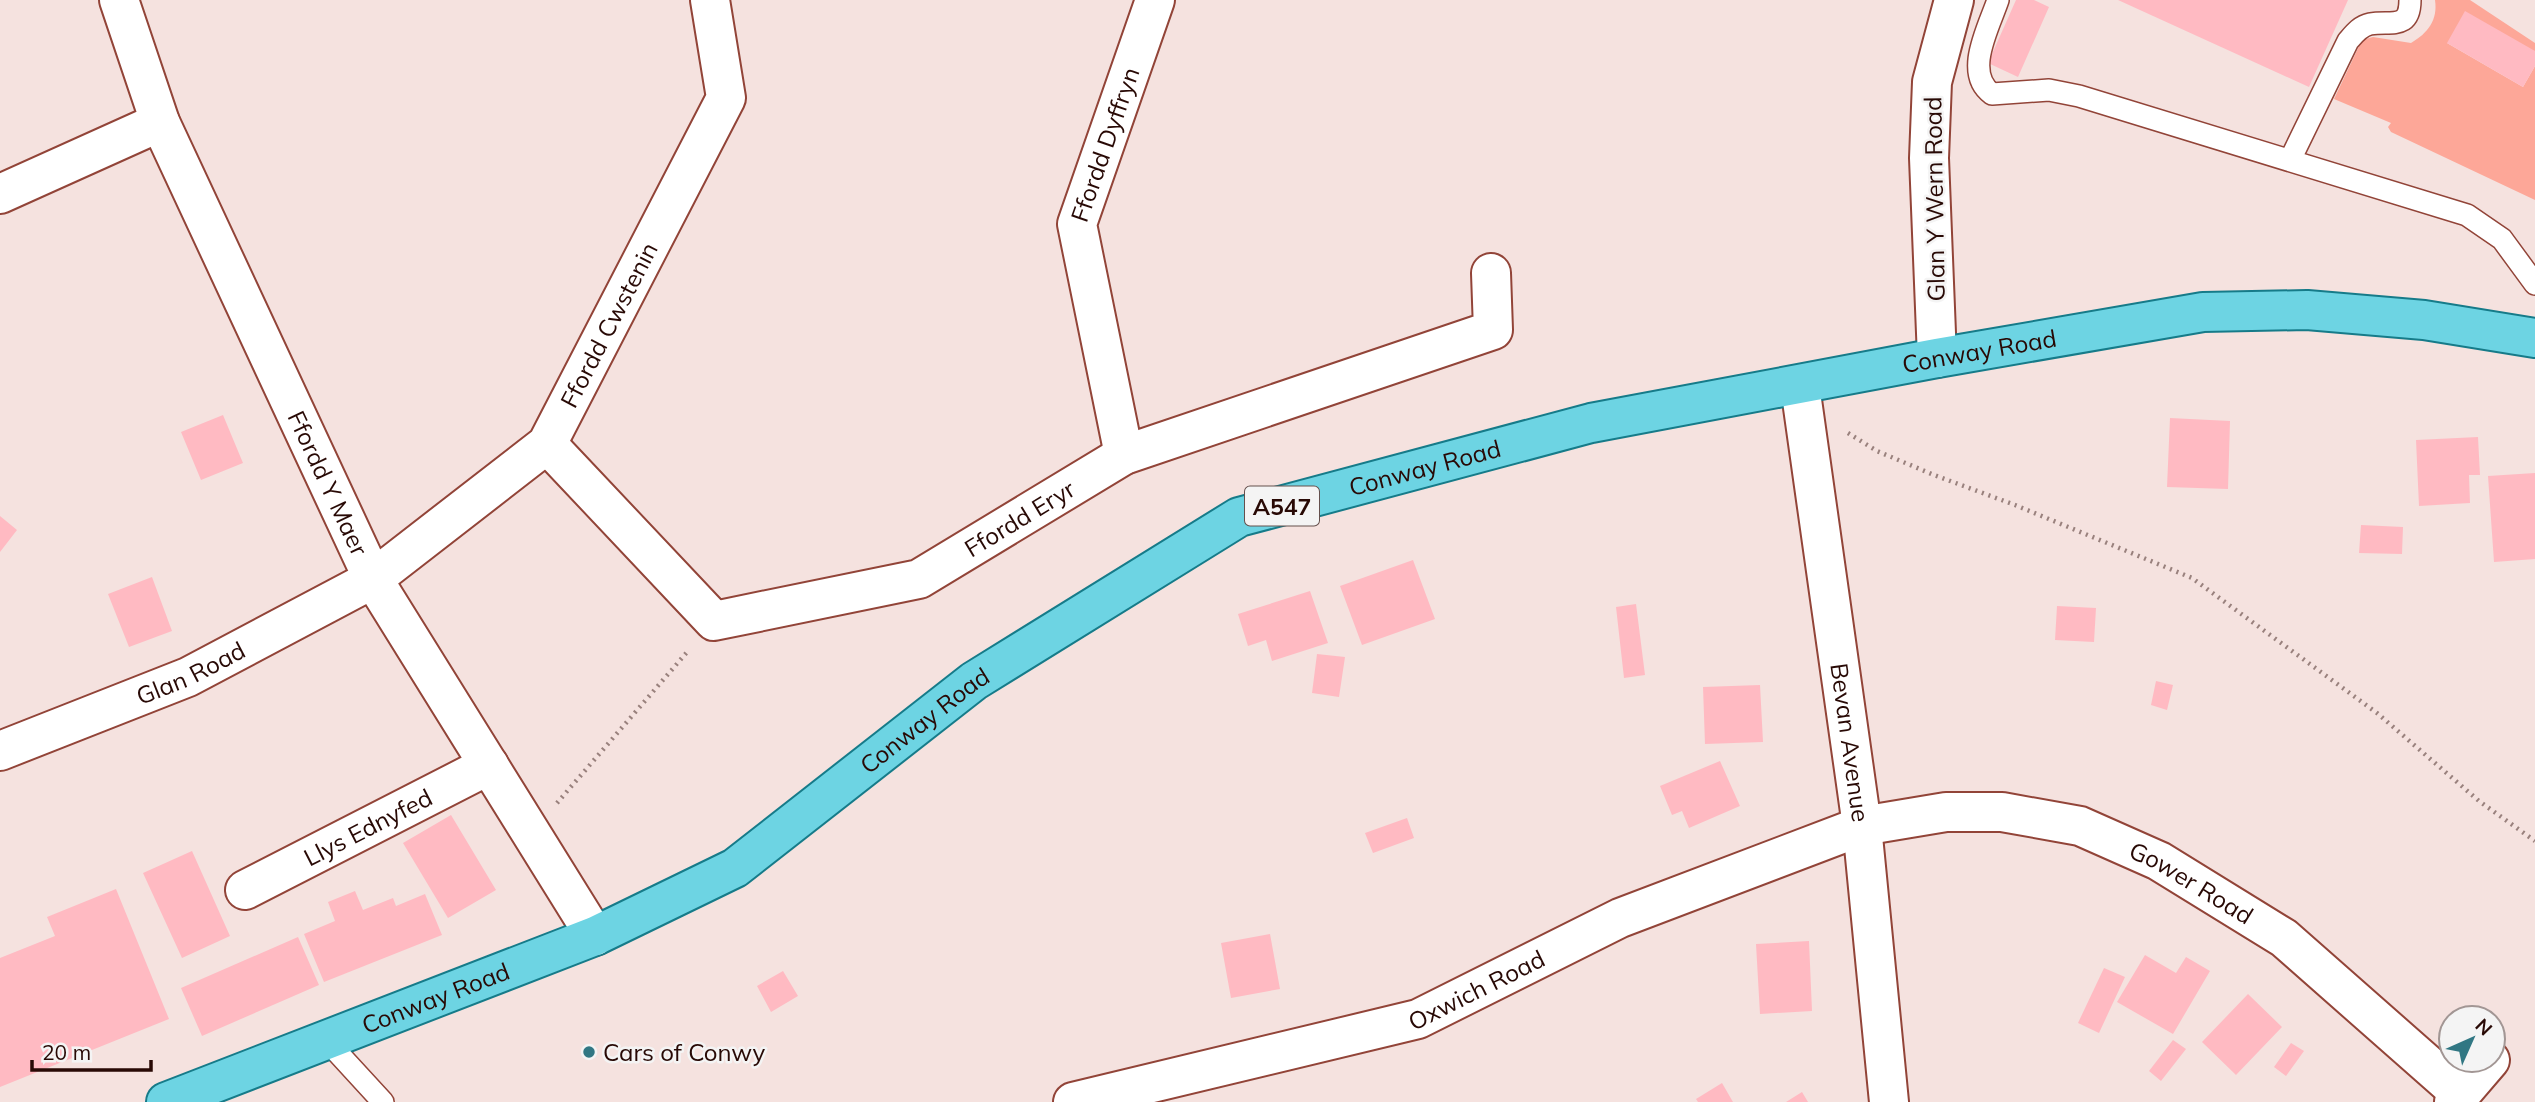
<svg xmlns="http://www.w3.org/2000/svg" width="2535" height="1102" font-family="Mulish,sans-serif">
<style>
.green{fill:#fda798}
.building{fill:#ffbac2}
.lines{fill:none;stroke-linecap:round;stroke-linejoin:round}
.lane-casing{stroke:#924438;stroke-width:24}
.street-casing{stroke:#924438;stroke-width:42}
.primary-casing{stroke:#167b89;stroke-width:42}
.path{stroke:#99817d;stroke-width:4.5;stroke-dasharray:2 5;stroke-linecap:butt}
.lane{stroke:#fff;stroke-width:21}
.street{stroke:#fff;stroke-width:38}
.primary{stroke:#6dd4e3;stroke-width:38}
.poi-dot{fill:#317783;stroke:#f4f4f4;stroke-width:2.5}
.labels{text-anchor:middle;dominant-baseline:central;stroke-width:5;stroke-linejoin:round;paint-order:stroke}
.shield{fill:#f4f4f4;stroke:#65504d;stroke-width:2}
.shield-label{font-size:23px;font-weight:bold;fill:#280905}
.street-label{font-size:24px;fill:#280905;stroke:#f4f4f4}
.poi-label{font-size:24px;fill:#280905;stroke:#f4f4f4;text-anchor:start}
</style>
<rect width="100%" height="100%" fill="#f5e2df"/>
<path class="green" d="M 2435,0 L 2470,0 L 2535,43 L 2535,51 L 2447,43 L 2523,87 L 2535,66 L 2535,200 L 2391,132 L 2388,127 L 2391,123 L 2334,99 L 2362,40 L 2373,37 L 2411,43 C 2428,33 2438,20 2435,0 Z"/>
<path class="building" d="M 2016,0 L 2034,0 L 2049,7 L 2018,77 L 1988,63 Z
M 2118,0 L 2348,0 L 2309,87 Z
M 2465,11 L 2535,51 L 2535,66 L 2523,87 L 2447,43 Z
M 223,415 L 243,463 L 201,480 L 181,432 Z
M 2170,418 L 2230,421 L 2228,489 L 2167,487 Z
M 2478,437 L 2480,475 L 2469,475 L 2470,503 L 2419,506 L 2416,440 Z
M 2535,473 L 2535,559 L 2494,562 L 2488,476 Z
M 0,516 L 17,530 L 0,552 Z
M 2361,525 L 2403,527 L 2402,554 L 2359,553 Z
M 1413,560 L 1435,619 L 1362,645 L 1340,586 Z
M 152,577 L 172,631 L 129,647 L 108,594 Z
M 1310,591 L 1328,643 L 1272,661 L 1266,640 L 1248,646 L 1238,614 Z
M 1636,604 L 1645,675 L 1624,678 L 1616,607 Z
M 2057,606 L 2096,608 L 2094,642 L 2055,640 Z
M 1317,654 L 1345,657 L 1339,697 L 1312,693 Z
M 2156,681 L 2173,685 L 2167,710 L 2151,705 Z
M 1760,685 L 1763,742 L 1705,744 L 1703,687 Z
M 1720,761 L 1740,806 L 1689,828 L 1682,811 L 1672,815 L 1660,786 Z
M 451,815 L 496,890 L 448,918 L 403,843 Z
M 1407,818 L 1414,838 L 1373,853 L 1365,833 Z
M 192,851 L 230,936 L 182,958 L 143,873 Z
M 116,889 L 169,1019 L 0,1087 L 0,958 L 55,936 L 47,917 Z
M 355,891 L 363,910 L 393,898 L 396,906 L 425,894 L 442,935 L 324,982 L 304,934 L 335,921 L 328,902 Z
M 1270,934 L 1280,989 L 1231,998 L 1221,943 Z
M 298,937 L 319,985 L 202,1036 L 181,988 Z
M 1809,941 L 1812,1011 L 1760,1014 L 1756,944 Z
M 2145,955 L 2176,973 L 2186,957 L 2210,971 L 2173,1034 L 2117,1002 Z
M 2104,968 L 2125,977 L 2099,1033 L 2078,1023 Z
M 783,971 L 798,996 L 771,1012 L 757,986 Z
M 2248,994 L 2282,1027 L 2236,1075 L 2202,1042 Z
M 2173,1040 L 2186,1049 L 2161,1081 L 2149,1071 Z
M 2291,1043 L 2304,1051 L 2286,1076 L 2274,1067 Z
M 1722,1083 L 1733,1102 L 1698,1102 L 1696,1099 Z
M 1802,1092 L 1808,1102 L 1786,1102 Z"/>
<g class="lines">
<defs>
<path id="lane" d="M 1998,0 C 1989,27 1963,73 1992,94 L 2049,90 L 2079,96 L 2467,215 L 2502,239 L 2535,284
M 2290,160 L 2348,41 C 2354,34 2360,26 2370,24 C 2390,20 2410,31 2410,0
M 326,1040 L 383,1102"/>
<g id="street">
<path id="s1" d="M 119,0 L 160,122 L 373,579 L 595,936"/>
<path d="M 0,194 L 160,122"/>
<path d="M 1937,358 L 1929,158 L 1932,82 L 1954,0"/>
<path id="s2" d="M 1800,386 L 1862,826 L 1889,1102"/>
<path id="s3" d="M 547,444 L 714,621 L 919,579 L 1124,455 L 1493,330 L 1491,273"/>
<path id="s4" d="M 1124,455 L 1077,224 L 1155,0"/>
<path id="s5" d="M 0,751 L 188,677 L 373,579 L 547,444 L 726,98 L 710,0"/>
<path id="s6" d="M 245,890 L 489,765"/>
<path id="s7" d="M 1073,1102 L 1418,1019 L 1620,918 L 1862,826 L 1946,812 L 2002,812 L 2080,826 L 2159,861 L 2284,938 L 2461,1094"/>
<path d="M 2454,1102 L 2490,1060"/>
</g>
<g id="primary">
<path id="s8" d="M 166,1102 L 595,936 L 735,868 L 974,681 L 1239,517 L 1591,423 L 1937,358 L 2203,312 L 2307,310 L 2424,320 L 2535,338"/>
</g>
</defs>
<use href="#lane" class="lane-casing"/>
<use href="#street" class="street-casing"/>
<use href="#primary" class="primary-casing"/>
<path class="path" d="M 1848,433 L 1877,451 L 1934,475 L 2015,505 L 2192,578 L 2377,713 L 2479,801 L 2535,841
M 557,803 L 688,651"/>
<use href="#lane" class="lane"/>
<use href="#street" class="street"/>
<use href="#primary" class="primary"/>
</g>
<circle class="poi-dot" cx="589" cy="1052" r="7"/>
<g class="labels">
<rect class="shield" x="1245" y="486.5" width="74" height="39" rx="5"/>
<g class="shield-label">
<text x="1282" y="506">A547</text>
</g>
<g class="street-label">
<text stroke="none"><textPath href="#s4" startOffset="320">Ffordd Dyffryn</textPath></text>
<text transform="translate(1934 199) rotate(-91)">Glan Y Wern Road</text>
<text stroke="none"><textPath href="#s5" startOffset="766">Ffordd Cwstenin</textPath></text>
<text stroke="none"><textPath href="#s8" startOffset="1990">Conway Road</textPath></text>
<text stroke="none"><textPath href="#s8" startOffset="1423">Conway Road</textPath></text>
<text stroke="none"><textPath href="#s1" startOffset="527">Ffordd Y Maer</textPath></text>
<text stroke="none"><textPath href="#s3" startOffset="570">Ffordd Eryr</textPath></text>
<text stroke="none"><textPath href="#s5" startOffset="206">Glan Road</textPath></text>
<text stroke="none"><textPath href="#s8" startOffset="856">Conway Road</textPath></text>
<text stroke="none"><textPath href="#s2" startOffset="360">Bevan Avenue</textPath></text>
<text stroke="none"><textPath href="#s6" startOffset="138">Llys Ednyfed</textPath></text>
<text stroke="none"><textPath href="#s7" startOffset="1185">Gower Road</textPath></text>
<text stroke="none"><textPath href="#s7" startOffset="420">Oxwich Road</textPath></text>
<text stroke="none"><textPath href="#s8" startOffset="289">Conway Road</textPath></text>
</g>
<g class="poi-label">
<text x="603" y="1052">Cars of Conwy</text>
</g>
</g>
<g transform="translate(2472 1039) rotate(45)"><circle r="33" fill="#f4f4f4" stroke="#a29694" stroke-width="2"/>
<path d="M0-5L12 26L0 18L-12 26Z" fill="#317783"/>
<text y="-10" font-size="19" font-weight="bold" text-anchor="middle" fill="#280905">N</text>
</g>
<path d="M32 1060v10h119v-10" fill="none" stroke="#280905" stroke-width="3.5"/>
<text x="42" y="1060" font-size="21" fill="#280905" stroke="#f4f4f4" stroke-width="5" paint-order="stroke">20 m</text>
</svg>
